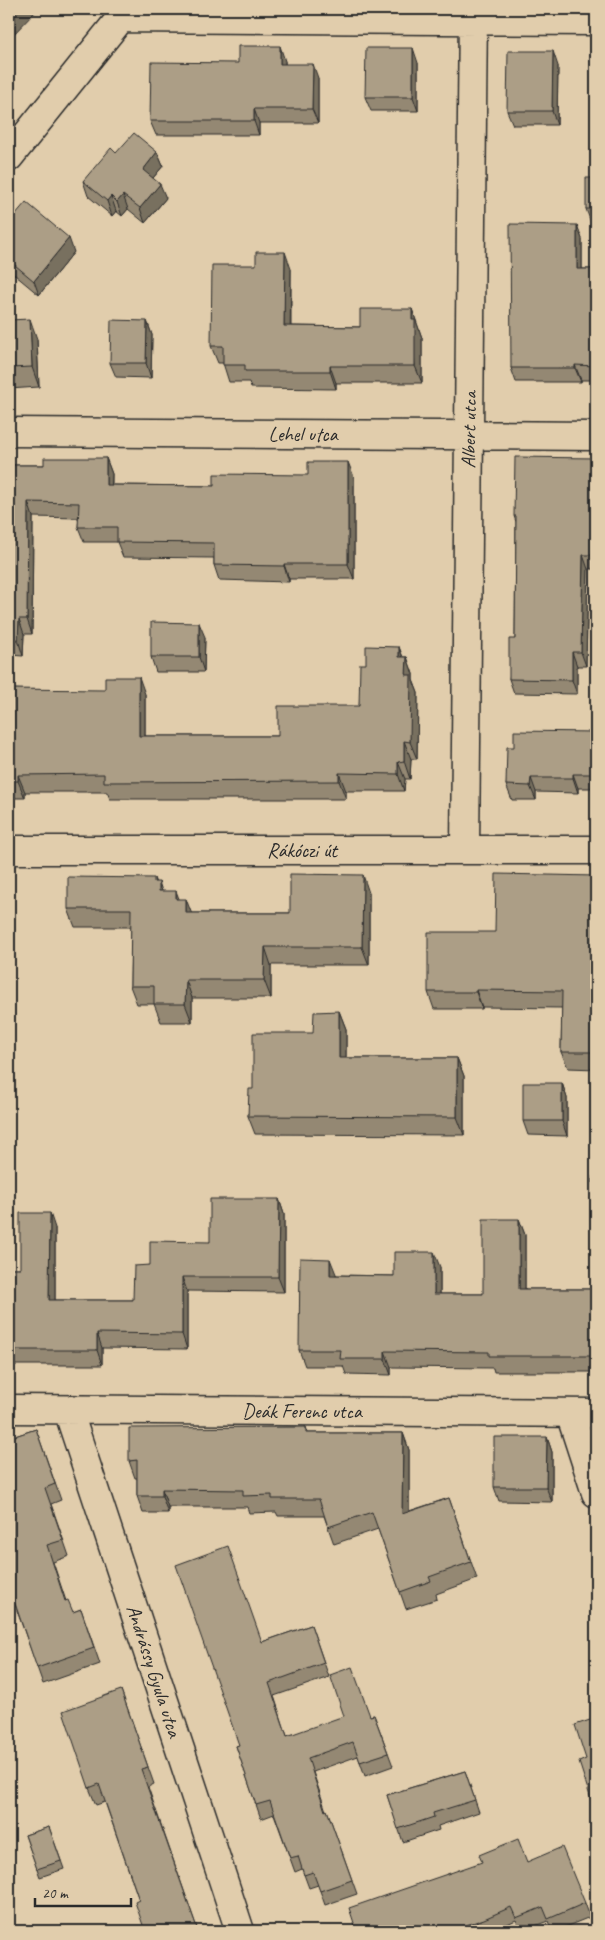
<svg xmlns="http://www.w3.org/2000/svg" width="605" height="1940" font-family="Caveat,sans-serif">
<style>
.lines{fill:none;stroke-linecap:round;stroke-linejoin:round}
.minor-casing{stroke:#2b2b2b;stroke-width:31}
.minor{stroke:#e1cdac;stroke-width:28}
.wall{fill:#948873;stroke:#2b2b2b}
.shaded-wall{fill:#786f5e;stroke:#2b2b2b}
.building{fill:#ac9e86;stroke:#2b2b2b}
.labels{text-anchor:middle;dominant-baseline:central;stroke-width:5;stroke-linejoin:round;paint-order:stroke}
.street-label{font-size:20px;fill:#2b2b2b;stroke:#e1cdac}
</style>
<rect width="100%" height="100%" fill="#e1cdac"/>
<filter id="ink" filterUnits="userSpaceOnUse"><feTurbulence type="fractalNoise" baseFrequency=".02" numOctaves="2"/><feDisplacementMap in="SourceGraphic" scale="10" xChannelSelector="R" yChannelSelector="G"/><feConvolveMatrix kernelMatrix="1 2 1 2 8 2 1 2 1" color-interpolation-filters="sRGB"/></filter>
<g filter="url(#ink)">
<g class="lines">
<defs>
<path id="minor" d="M 121,18 L 596,21
M 9,157 L 128,9
M 9,432 L 596,436
M 9,850 L 596,850
M 465,850 L 473,9
M 9,1409 L 596,1413
M 68,1410 L 240,1931
M 570,1413 L 596,1493"/>
</defs>
<use href="#minor" class="minor-casing"/>
<use href="#minor" class="minor"/>
</g>
<path class="wall" d="M 285,61 L 285,64 L 318,78 L 318,123 L 259,123 L 259,135 L 156,135 L 150,121 L 238,63 Z
M 418,63 L 418,111 L 371,111 L 365,97 Z
M 558,66 L 557,125 L 513,125 L 507,111 Z
M 157,152 L 163,166 L 153,178 L 166,198 L 145,223 L 128,209 L 122,216 L 116,211 L 112,216 L 88,196 L 83,181 L 116,153 Z
M 596,178 L 596,225 L 592,225 L 586,209 Z
M 9,222 L 74,252 L 39,295 L 9,270 Z
M 577,225 L 582,239 L 582,269 L 596,269 L 596,380 L 581,380 L 581,382 L 516,382 L 511,368 Z
M 291,269 L 291,326 L 360,327 L 412,309 L 422,338 L 422,383 L 336,383 L 336,389 L 251,388 L 249,382 L 229,382 L 223,363 L 218,363 L 211,346 Z
M 9,320 L 37,339 L 39,387 L 9,389 Z
M 147,321 L 152,335 L 151,378 L 116,377 L 110,363 Z
M 106,458 L 112,474 L 112,485 L 214,486 L 354,477 L 354,579 L 289,579 L 289,582 L 219,580 L 214,565 L 214,558 L 123,557 L 117,542 L 84,542 L 78,527 L 79,518 L 33,517 L 32,634 L 24,634 L 23,656 L 9,655 L 9,465 L 44,465 Z
M 596,458 L 596,569 L 588,569 L 586,666 L 577,666 L 577,694 L 514,693 L 509,679 L 515,639 L 516,522 L 514,516 Z
M 205,637 L 204,672 L 156,672 L 151,657 Z
M 399,647 L 403,657 L 407,657 L 413,674 L 413,680 L 418,693 L 417,759 L 411,759 L 410,779 L 405,779 L 404,791 L 346,791 L 346,799 L 110,799 L 107,792 L 25,792 L 25,798 L 9,798 L 9,689 L 145,694 L 145,736 L 278,736 L 359,706 L 366,664 Z
M 596,732 L 596,788 L 578,788 L 578,793 L 536,792 L 536,800 L 512,800 L 506,785 L 514,747 Z
M 596,876 L 596,1069 L 568,1068 L 561,1052 L 562,1008 L 482,1007 L 482,1009 L 434,1009 L 428,992 L 495,932 Z
M 156,882 L 162,891 L 179,899 L 191,913 L 290,913 L 369,893 L 369,965 L 271,965 L 271,998 L 192,998 L 192,1022 L 161,1022 L 154,1004 L 137,1004 L 130,986 L 131,927 L 75,927 L 68,909 Z
M 339,1011 L 346,1029 L 346,1058 L 457,1058 L 464,1076 L 464,1135 L 255,1134 L 248,1116 L 253,1089 L 313,1033 Z
M 562,1083 L 567,1098 L 567,1136 L 528,1135 L 523,1121 Z
M 596,1176 L 596,1240 L 593,1230 Z
M 279,1199 L 284,1214 L 284,1292 L 187,1291 L 187,1349 L 102,1348 L 102,1365 L 9,1365 L 9,1268 L 20,1268 L 55,1228 L 55,1300 L 133,1300 L 150,1265 L 210,1242 Z
M 519,1219 L 525,1235 L 525,1289 L 596,1289 L 596,1372 L 494,1372 L 493,1368 L 391,1367 L 391,1375 L 346,1374 L 343,1366 L 305,1366 L 299,1350 L 336,1274 L 336,1275 L 394,1276 L 440,1267 L 440,1294 L 483,1294 Z
M 306,1427 L 308,1433 L 403,1433 L 409,1450 L 409,1511 L 449,1498 L 477,1579 L 436,1594 L 437,1599 L 406,1609 L 378,1529 L 334,1544 L 324,1516 L 278,1516 L 276,1512 L 249,1513 L 247,1507 L 168,1507 L 168,1513 L 143,1513 L 137,1496 L 137,1478 L 135,1478 L 129,1461 Z
M 36,1429 L 61,1500 L 51,1504 L 69,1556 L 53,1562 L 66,1601 L 73,1612 L 81,1609 L 100,1664 L 43,1684 L 15,1605 L 9,1608 L 9,1438 Z
M 547,1437 L 552,1452 L 552,1502 L 499,1501 L 494,1487 Z
M 311,1625 L 329,1677 L 274,1696 L 287,1736 L 374,1715 L 393,1766 L 365,1776 L 358,1756 L 313,1772 L 326,1811 L 327,1810 L 357,1894 L 325,1905 L 318,1885 L 309,1888 L 302,1869 L 295,1872 L 274,1814 L 261,1819 L 236,1746 L 239,1745 L 262,1642 Z
M 121,1690 L 154,1784 L 148,1787 L 198,1931 L 145,1931 L 139,1900 L 105,1802 L 96,1805 L 89,1788 Z
M 465,1771 L 479,1812 L 438,1826 L 439,1830 L 403,1842 L 387,1795 Z
M 49,1827 L 64,1869 L 40,1877 L 25,1835 Z
M 527,1862 L 585,1903 L 590,1917 L 555,1931 L 552,1931 L 548,1921 L 521,1931 L 516,1920 L 492,1931 L 351,1931 Z"/>
<path class="shaded-wall" d="M 18,9 L 38,9 L 9,39 L 9,18 Z
M 280,46 L 285,61 L 285,78 L 280,64 Z
M 413,48 L 418,63 L 418,111 L 413,97 Z
M 553,51 L 558,66 L 557,125 L 552,111 Z
M 313,64 L 318,78 L 318,123 L 312,109 Z
M 254,109 L 259,123 L 259,135 L 254,121 Z
M 157,152 L 163,166 L 148,184 L 143,170 Z
M 160,184 L 166,198 L 145,223 L 140,208 Z
M 123,195 L 128,209 L 122,216 L 117,202 Z
M 111,196 L 116,211 L 112,216 L 107,201 Z
M 577,225 L 582,239 L 582,283 L 577,269 Z
M 69,238 L 74,252 L 39,295 L 34,281 Z
M 285,252 L 291,269 L 290,344 L 284,326 Z
M 412,309 L 422,338 L 422,383 L 415,366 L 412,320 Z
M 30,319 L 37,339 L 39,387 L 32,367 Z
M 147,321 L 152,335 L 151,378 L 146,363 Z
M 575,365 L 581,380 L 581,382 L 575,368 Z
M 330,366 L 336,383 L 336,389 L 330,371 Z
M 106,458 L 112,474 L 111,500 L 106,485 Z
M 348,462 L 354,477 L 354,579 L 348,564 Z
M 28,502 L 33,517 L 32,634 L 27,619 Z
M 583,555 L 588,569 L 586,666 L 581,652 Z
M 284,564 L 289,579 L 289,582 L 284,566 Z
M 19,619 L 24,634 L 23,656 L 18,640 Z
M 199,623 L 205,637 L 204,672 L 199,657 Z
M 399,647 L 405,664 L 399,657 Z
M 572,652 L 577,666 L 577,694 L 572,680 Z
M 407,657 L 413,674 L 413,680 L 418,693 L 417,759 L 410,742 L 406,675 Z
M 139,677 L 145,694 L 145,753 L 139,736 Z
M 404,741 L 411,759 L 410,779 L 404,761 Z
M 398,762 L 405,779 L 404,791 L 398,774 Z
M 339,773 L 346,791 L 346,799 L 339,781 Z
M 573,774 L 578,788 L 578,793 L 573,778 Z
M 18,775 L 25,792 L 25,798 L 18,781 Z
M 531,778 L 536,792 L 536,800 L 530,786 Z
M 363,875 L 369,893 L 369,965 L 362,947 Z
M 154,878 L 159,891 L 159,882 L 165,900 L 165,909 L 154,882 Z
M 9,891 L 10,894 L 10,959 L 9,957 Z
M 176,891 L 183,909 L 176,899 Z
M 186,899 L 193,917 L 186,913 Z
M 265,947 L 271,965 L 271,998 L 264,980 Z
M 186,980 L 192,998 L 192,1022 L 185,1004 Z
M 476,990 L 482,1007 L 482,1009 L 476,992 Z
M 339,1011 L 346,1029 L 346,1076 L 339,1058 Z
M 457,1058 L 464,1076 L 464,1135 L 457,1117 Z
M 562,1083 L 567,1098 L 567,1136 L 562,1121 Z
M 279,1199 L 284,1214 L 284,1292 L 278,1277 Z
M 50,1213 L 55,1228 L 55,1314 L 49,1300 Z
M 519,1219 L 525,1235 L 525,1305 L 519,1289 Z
M 434,1252 L 440,1267 L 440,1309 L 434,1294 Z
M 330,1259 L 336,1274 L 336,1291 L 330,1275 Z
M 182,1277 L 187,1291 L 187,1349 L 182,1334 Z
M 97,1333 L 102,1348 L 102,1365 L 97,1350 Z
M 385,1351 L 391,1367 L 391,1375 L 385,1359 Z
M 403,1433 L 409,1450 L 409,1531 L 402,1514 Z
M 547,1437 L 552,1452 L 552,1502 L 546,1487 Z
M 162,1489 L 168,1507 L 168,1513 L 162,1496 Z"/>
<path class="building" d="M 9,9 L 18,9 L 9,18 Z
M 238,46 L 280,46 L 280,64 L 313,64 L 312,109 L 254,109 L 254,121 L 150,121 L 151,62 L 238,63 Z
M 366,48 L 413,48 L 413,97 L 365,97 Z
M 508,51 L 553,51 L 552,111 L 507,111 Z
M 134,133 L 157,152 L 143,170 L 160,184 L 140,208 L 123,195 L 117,202 L 111,196 L 107,201 L 83,181 L 111,148 L 116,153 Z
M 586,178 L 596,178 L 596,209 L 586,209 Z
M 26,202 L 69,238 L 34,281 L 9,260 L 9,222 Z
M 510,224 L 577,225 L 577,269 L 596,269 L 596,366 L 575,365 L 575,368 L 511,368 Z
M 256,252 L 285,252 L 284,326 L 360,327 L 360,309 L 412,309 L 412,320 L 415,320 L 415,366 L 330,366 L 330,371 L 245,371 L 245,365 L 223,365 L 223,346 L 211,346 L 212,265 L 256,265 Z
M 30,319 L 32,367 L 9,368 L 9,320 Z
M 111,320 L 147,321 L 146,363 L 110,363 Z
M 515,457 L 596,458 L 596,555 L 583,555 L 581,652 L 572,652 L 572,680 L 509,679 L 509,639 L 515,639 L 516,516 L 514,516 Z
M 44,458 L 106,458 L 106,485 L 214,486 L 214,474 L 308,475 L 308,462 L 348,462 L 348,564 L 284,564 L 284,566 L 214,565 L 214,543 L 117,542 L 117,527 L 78,527 L 79,503 L 28,502 L 27,619 L 19,619 L 18,640 L 9,640 L 9,465 L 44,465 Z
M 151,622 L 199,623 L 199,657 L 151,657 Z
M 366,646 L 399,647 L 399,657 L 407,657 L 406,675 L 411,675 L 410,742 L 404,741 L 404,761 L 398,762 L 398,774 L 339,773 L 339,781 L 104,782 L 104,774 L 18,775 L 18,781 L 9,781 L 9,689 L 105,690 L 105,677 L 139,677 L 139,736 L 278,736 L 278,706 L 359,706 L 360,664 L 366,664 Z
M 514,731 L 596,732 L 596,774 L 573,774 L 573,778 L 531,778 L 530,786 L 506,785 L 507,747 L 514,747 Z
M 290,874 L 363,875 L 362,947 L 265,947 L 264,980 L 186,980 L 185,1004 L 154,1004 L 154,986 L 130,986 L 131,909 L 68,909 L 68,877 L 154,878 L 154,882 L 159,882 L 159,891 L 176,891 L 176,899 L 186,899 L 186,913 L 290,913 Z
M 496,874 L 596,876 L 596,1052 L 561,1052 L 562,991 L 476,990 L 476,992 L 428,992 L 428,932 L 495,932 Z
M 339,1011 L 339,1058 L 457,1058 L 457,1117 L 248,1116 L 249,1089 L 253,1089 L 253,1033 L 313,1033 L 314,1012 Z
M 523,1083 L 562,1083 L 562,1121 L 523,1121 Z
M 593,1176 L 596,1176 L 596,1230 L 593,1230 Z
M 210,1199 L 279,1199 L 278,1277 L 182,1277 L 182,1334 L 97,1333 L 97,1350 L 9,1350 L 9,1268 L 20,1268 L 20,1213 L 50,1213 L 49,1300 L 133,1300 L 134,1266 L 150,1265 L 150,1241 L 210,1242 Z
M 483,1219 L 519,1219 L 519,1289 L 596,1289 L 596,1356 L 489,1356 L 489,1352 L 385,1351 L 385,1359 L 340,1359 L 341,1350 L 299,1350 L 300,1258 L 330,1259 L 330,1275 L 394,1276 L 394,1252 L 434,1252 L 434,1294 L 483,1294 Z
M 306,1427 L 306,1433 L 403,1433 L 402,1514 L 449,1498 L 471,1562 L 429,1577 L 431,1581 L 400,1592 L 372,1512 L 328,1527 L 319,1499 L 272,1499 L 272,1495 L 243,1496 L 243,1490 L 162,1489 L 162,1496 L 137,1496 L 137,1460 L 129,1461 L 129,1428 Z
M 36,1429 L 55,1484 L 45,1488 L 63,1540 L 47,1545 L 65,1601 L 68,1600 L 73,1612 L 81,1609 L 94,1648 L 37,1668 L 10,1589 L 9,1590 L 9,1438 Z
M 494,1437 L 547,1437 L 546,1487 L 494,1487 Z
M 228,1546 L 262,1642 L 311,1625 L 324,1663 L 269,1683 L 287,1736 L 344,1716 L 330,1675 L 352,1667 L 370,1716 L 374,1715 L 388,1753 L 360,1762 L 353,1742 L 308,1758 L 325,1811 L 327,1810 L 352,1880 L 320,1891 L 313,1872 L 304,1875 L 298,1856 L 290,1858 L 270,1801 L 256,1805 L 236,1746 L 239,1745 L 176,1565 Z
M 121,1690 L 148,1767 L 141,1769 L 197,1928 L 189,1931 L 145,1931 L 135,1902 L 139,1900 L 99,1784 L 89,1788 L 63,1711 Z
M 596,1718 L 596,1815 L 579,1762 L 586,1759 L 575,1725 Z
M 465,1771 L 475,1800 L 433,1813 L 434,1817 L 398,1829 L 387,1795 Z
M 49,1827 L 61,1861 L 37,1869 L 25,1835 Z
M 518,1839 L 527,1862 L 562,1847 L 585,1903 L 548,1919 L 543,1907 L 516,1918 L 511,1907 L 484,1919 L 449,1931 L 351,1931 L 356,1929 L 349,1908 L 482,1862 L 479,1855 Z"/>
</g>
<g class="labels">
<g class="street-label">
<text transform="translate(469 430) rotate(-89)">Albert utca</text>
<text x="303" y="434">Lehel utca</text>
<text x="302" y="850">Rákóczi út</text>
<text x="302" y="1411">Deák Ferenc utca</text>
<text transform="translate(154 1671) rotate(72)">Andrássy Gyula utca</text>
</g>
</g>
<rect width="605" height="1940" fill="none" stroke="#e1cdac" stroke-width="30"/>
<rect x="15" y="15" width="575" height="1910" fill="none" stroke="#2b2b2b" stroke-width="2" filter="url(#ink)"/>
<path d="M35 1898v8h96v-8" fill="none" stroke="#2b2b2b" stroke-width="2.5"/>
<text x="42" y="1898" font-size="15" fill="#2b2b2b" stroke="#e1cdac" stroke-width="4" paint-order="stroke">20 m</text>
</svg>
